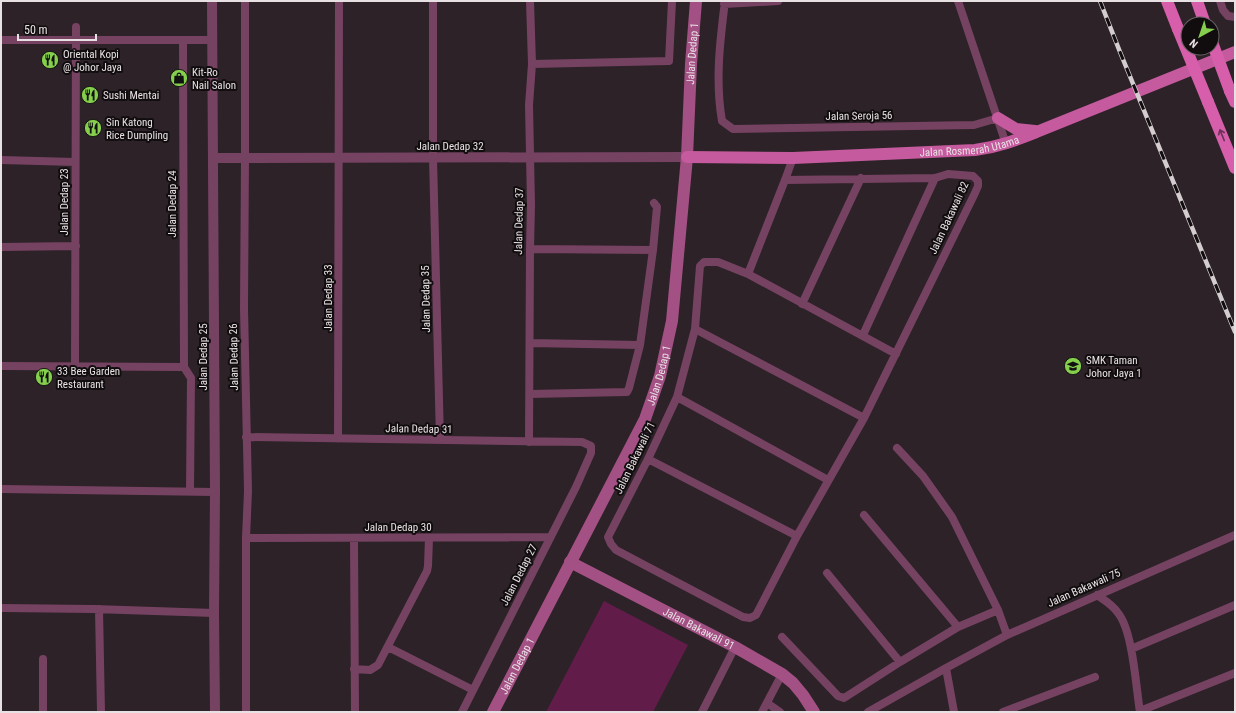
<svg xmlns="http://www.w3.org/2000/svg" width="1236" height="713" font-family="'Roboto Condensed',sans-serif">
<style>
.green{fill:#621c4a}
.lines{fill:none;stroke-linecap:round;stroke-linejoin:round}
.minor{stroke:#764262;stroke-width:8}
.tertiary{stroke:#764262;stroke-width:10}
.secondary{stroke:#a35084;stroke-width:12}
.primary{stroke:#c65a9e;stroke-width:12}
.trunk{stroke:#d65eaa;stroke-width:12}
.rail-casing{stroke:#d4cdd0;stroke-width:4.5}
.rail{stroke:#110d0f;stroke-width:3;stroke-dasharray:9;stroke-linecap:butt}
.trunk-bridge{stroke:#d65eaa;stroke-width:12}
.oneway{stroke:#6a3155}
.labels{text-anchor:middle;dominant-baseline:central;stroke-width:4;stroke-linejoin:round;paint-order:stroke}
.street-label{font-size:11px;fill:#e8e1e4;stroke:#110d0f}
.poi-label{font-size:11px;fill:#e8e1e4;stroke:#110d0f;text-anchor:start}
</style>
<rect width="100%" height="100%" fill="#2c2227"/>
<path class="green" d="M 604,601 L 688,645 L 653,712 L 546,712 Z"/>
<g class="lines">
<path class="minor" d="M 245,1 L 245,157 L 244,308 L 248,491 L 246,538 L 246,712
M 433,1 L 433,158 L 440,440
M 725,1 C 720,41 715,81 722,121 L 733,129 L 974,125 L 998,118
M 958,1 L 1006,144
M 1220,1 L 1223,10 L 1228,16 L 1235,17
M 724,4 L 778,1
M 1,40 L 213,40
M 183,40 L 184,367
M 532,64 L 669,61 L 672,1
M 1,160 L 75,162
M 785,180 L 935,178 L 948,174 L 973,176 L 978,181 L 978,186 L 975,193 L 864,418 L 797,536 L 756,615 L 750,618 L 743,617 L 616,550 L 611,544 L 608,537 L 648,459 L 677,397 L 695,329 L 700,266 L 704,262 L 718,262 L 748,274 L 896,354
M 1,247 L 76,246
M 530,249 L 653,250
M 748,274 L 785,180 L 793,158
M 802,304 L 861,178
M 695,329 L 864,418
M 863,335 L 935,178
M 530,343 L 640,345
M 75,365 L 76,27
M 1,366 L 184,367
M 184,367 L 191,378 L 190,491
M 530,394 L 627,392 L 629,388 L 640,345 L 653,250 L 657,207 L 654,203
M 677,397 L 828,480
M 246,437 L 582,442 L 591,446 L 591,453 L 576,487 L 462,712
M 338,439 L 339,1
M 529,442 L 530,249 L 531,205 L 529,105 L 532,64 L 530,1
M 897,448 L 923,476 L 952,517 L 998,610 L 1007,635
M 648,459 L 797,536
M 1,489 L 215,492
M 864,515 L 958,627
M 246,538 L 550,537
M 354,538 L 355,712
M 827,573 L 900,662
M 1097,595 C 1104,600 1113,605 1118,613 C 1133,631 1136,688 1140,712
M 1,608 L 94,609 L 214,613
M 99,609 L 101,712
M 782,637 L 838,696 L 844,698 L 900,662 L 958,627 L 998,610
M 388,647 L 473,690
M 1131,649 L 1235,605
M 43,659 L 43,712
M 946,668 L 954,712
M 354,669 L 370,670 L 378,665 L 427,571 L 428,566 L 429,538
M 767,703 L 780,712
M 1140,711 L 1235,673
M 702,712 L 735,647
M 762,712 L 782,674
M 868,712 L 946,668 L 1007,635 L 1235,535
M 1003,712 L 1095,677"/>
<path class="tertiary" d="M 212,1 L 215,492 L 214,613 L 215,712
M 214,158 L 687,157"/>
<g class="secondary">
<path id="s1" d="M 570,562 L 735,647 L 782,674 L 793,683 L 803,695 L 814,712"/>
<path id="s2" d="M 493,712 L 645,419 L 660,376 L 672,321 L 687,157 L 691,64 L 696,1"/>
</g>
<g class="primary">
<path d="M 998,118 L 1016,129 L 1035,131"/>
<path id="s3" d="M 687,157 L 793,158 L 975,150 C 999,147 1016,140 1039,131 L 1235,52"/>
</g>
<path class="trunk" d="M 1167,1 L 1178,29
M 1197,1 L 1205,24
M 1230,91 L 1235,102
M 1208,102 L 1235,168"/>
<defs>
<path id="rail" d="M 1100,1 L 1120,52 L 1235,332"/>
</defs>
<use href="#rail" class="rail-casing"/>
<use href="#rail" class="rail"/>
<path class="trunk-bridge" d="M 1178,29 L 1208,102
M 1212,42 L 1230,91"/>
</g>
<defs><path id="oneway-shaft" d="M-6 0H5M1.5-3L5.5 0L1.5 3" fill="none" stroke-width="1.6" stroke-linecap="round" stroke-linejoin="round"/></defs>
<use class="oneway" href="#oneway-shaft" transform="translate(1222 135) rotate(-112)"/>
<defs>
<symbol id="restaurant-disc" viewBox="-11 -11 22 22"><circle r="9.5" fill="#85cf4c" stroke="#110d0f"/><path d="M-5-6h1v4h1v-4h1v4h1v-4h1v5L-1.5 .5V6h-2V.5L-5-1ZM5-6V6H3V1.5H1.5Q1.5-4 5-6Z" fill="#111"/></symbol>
<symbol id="shop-disc" viewBox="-11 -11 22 22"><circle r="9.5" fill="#85cf4c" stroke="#110d0f"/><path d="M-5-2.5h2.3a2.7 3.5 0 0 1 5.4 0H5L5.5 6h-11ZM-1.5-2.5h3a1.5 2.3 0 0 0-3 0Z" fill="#111"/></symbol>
<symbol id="school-disc" viewBox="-11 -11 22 22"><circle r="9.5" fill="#85cf4c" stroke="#110d0f"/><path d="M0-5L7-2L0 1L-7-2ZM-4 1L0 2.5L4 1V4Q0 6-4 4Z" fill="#111"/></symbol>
</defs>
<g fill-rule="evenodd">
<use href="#restaurant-disc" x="40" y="50" width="20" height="20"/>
<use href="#shop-disc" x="169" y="68" width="20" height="20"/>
<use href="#restaurant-disc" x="80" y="85" width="20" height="20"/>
<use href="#restaurant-disc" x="83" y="118" width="20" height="20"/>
<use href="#school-disc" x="1063" y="356" width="20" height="20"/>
<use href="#restaurant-disc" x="34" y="367" width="20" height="20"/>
</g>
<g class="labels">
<g class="street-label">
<text stroke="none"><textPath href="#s2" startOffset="700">Jalan Dedap 1</textPath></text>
<text transform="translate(859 116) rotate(-1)">Jalan Seroja 56</text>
<text stroke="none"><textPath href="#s3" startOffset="283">Jalan Rosmerah Utama</textPath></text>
<text x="450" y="146">Jalan Dedap 32</text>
<text transform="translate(64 202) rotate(-90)">Jalan Dedap 23</text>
<text transform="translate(172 204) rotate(-90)">Jalan Dedap 24</text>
<text transform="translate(949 218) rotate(-65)">Jalan Bakawali 82</text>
<text transform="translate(519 221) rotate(-89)">Jalan Dedap 37</text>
<text transform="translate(328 298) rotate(-90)">Jalan Dedap 33</text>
<text transform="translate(426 299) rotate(-91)">Jalan Dedap 35</text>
<text transform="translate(203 357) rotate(-90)">Jalan Dedap 25</text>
<text transform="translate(234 357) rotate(-91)">Jalan Dedap 26</text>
<text stroke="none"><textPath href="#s2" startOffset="376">Jalan Dedap 1</textPath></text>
<text transform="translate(419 429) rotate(1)">Jalan Dedap 31</text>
<text transform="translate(635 458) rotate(-64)">Jalan Bakawali 71</text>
<text x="398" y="527">Jalan Dedap 30</text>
<text transform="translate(519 575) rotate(-63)">Jalan Dedap 27</text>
<text transform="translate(1084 588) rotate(-24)">Jalan Bakawali 75</text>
<text stroke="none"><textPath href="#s1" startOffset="145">Jalan Bakawali 91</textPath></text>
<text stroke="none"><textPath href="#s2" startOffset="52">Jalan Dedap 1</textPath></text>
</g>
<g class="poi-label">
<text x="63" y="54">Oriental Kopi<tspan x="63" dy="13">@ Johor Jaya</tspan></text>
<text x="192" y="72">Kit-Ro<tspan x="192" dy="13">Nail Salon</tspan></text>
<text x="103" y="95">Sushi Mentai</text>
<text x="106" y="122">Sin Katong<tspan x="106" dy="13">Rice Dumpling</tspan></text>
<text x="1086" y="360">SMK Taman<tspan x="1086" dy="13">Johor Jaya 1</tspan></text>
<text x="57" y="371">33 Bee Garden<tspan x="57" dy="13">Restaurant</tspan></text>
</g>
</g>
<rect width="1236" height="713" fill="none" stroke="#e8e1e4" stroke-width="4"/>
<g transform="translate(1200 36) rotate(220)"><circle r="19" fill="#110d0f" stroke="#676264"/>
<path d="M0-3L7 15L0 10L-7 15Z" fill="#85cf4c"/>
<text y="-6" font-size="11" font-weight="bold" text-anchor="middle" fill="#e8e1e4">N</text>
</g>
<path d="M18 34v6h78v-6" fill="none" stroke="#e8e1e4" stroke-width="2"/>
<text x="24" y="34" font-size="12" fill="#e8e1e4" stroke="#110d0f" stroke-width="3" paint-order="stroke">50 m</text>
</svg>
